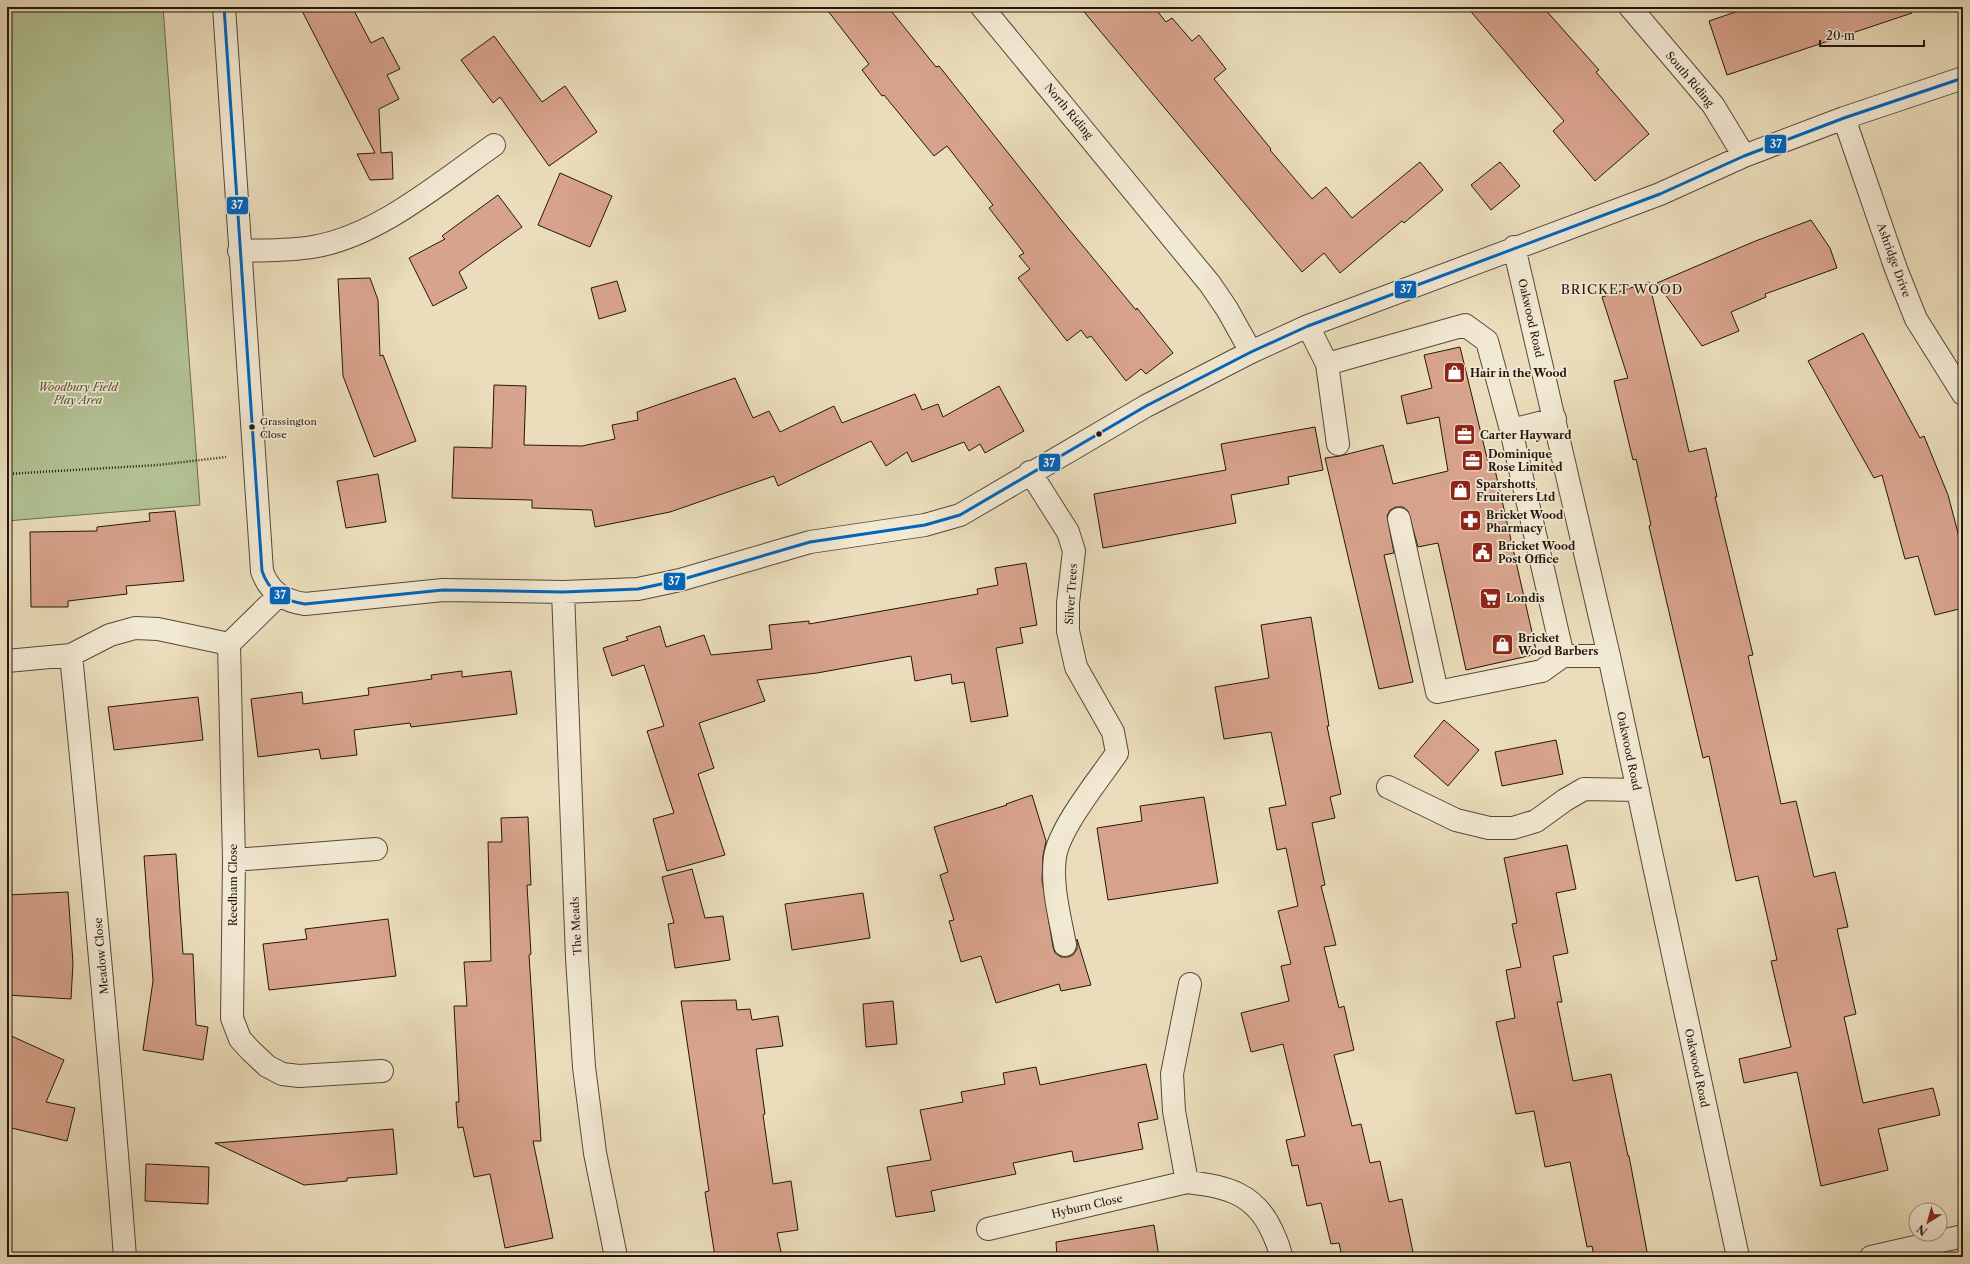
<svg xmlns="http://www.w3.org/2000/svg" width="1970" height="1264" font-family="'Libre Caslon Text',serif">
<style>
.green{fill:#b2c294;stroke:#6a6c51}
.building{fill:#d8a38c;stroke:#23160e}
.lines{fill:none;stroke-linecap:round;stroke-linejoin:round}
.minor-casing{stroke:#554839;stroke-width:24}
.path{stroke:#23160e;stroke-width:2.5;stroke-dasharray:1 2;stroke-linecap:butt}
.minor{stroke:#f2e9d3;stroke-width:22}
.bus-1-casing{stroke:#f2e9d3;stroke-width:6}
.bus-1{stroke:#0065bd;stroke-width:3}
.bus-dot{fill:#23160e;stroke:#f2e9d3;stroke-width:1.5}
.labels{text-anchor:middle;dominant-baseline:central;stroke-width:3.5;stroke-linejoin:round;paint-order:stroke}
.bus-label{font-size:10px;fill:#23160e;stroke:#f2e9d3;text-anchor:start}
.street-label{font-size:11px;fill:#23160e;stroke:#f2e9d3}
.poi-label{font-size:11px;font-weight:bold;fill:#23160e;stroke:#f2e9d3;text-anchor:start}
.park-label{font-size:11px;font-style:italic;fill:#55523d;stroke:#f2e9d3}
.quarter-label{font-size:13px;letter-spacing:1px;fill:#23160e;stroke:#f2e9d3}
.line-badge{stroke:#f2e9d3;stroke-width:1.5}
.badge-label{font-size:11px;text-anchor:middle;font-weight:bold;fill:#fff}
</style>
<rect width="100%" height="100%" fill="#ebddbb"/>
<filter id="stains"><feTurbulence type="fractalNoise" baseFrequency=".005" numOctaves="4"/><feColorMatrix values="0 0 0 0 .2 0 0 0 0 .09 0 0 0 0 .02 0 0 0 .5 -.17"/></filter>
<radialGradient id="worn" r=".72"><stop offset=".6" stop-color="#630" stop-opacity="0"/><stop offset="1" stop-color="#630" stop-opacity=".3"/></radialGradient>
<path class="green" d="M 7,7 L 163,7 L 200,505 L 7,521 Z"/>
<path class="building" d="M 300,7 L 352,7 L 371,43 L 383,37 L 400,69 L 387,75 L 399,99 L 379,109 L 381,153 L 392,152 L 393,179 L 370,180 L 357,154 L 375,153 Z
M 825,7 L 888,7 L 936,67 L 939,66 L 1063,222 L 1136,310 L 1137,308 L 1173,353 L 1146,374 L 1141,369 L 1126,381 L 1091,336 L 1087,338 L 1081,330 L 1067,341 L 1018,278 L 1030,269 L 1019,256 L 1024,253 L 989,208 L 993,205 L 947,146 L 934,156 L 884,95 L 882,96 L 862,70 L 869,64 Z
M 1080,7 L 1154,7 L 1166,22 L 1172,18 L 1192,41 L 1199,35 L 1226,69 L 1214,79 L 1271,149 L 1270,150 L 1312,199 L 1326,187 L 1352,218 L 1420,162 L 1443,190 L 1404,223 L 1402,221 L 1340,273 L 1324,253 L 1302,272 Z
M 1467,7 L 1543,7 L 1599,70 L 1596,72 L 1649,134 L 1595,181 L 1553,131 L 1564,121 Z
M 1750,7 L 1911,7 L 1912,13 L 1727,75 L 1709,21 Z
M 494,36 L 542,102 L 565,86 L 597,132 L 549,166 L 500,97 L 493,103 L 461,60 Z
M 1500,162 L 1520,186 L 1491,210 L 1471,185 Z
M 560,173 L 612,196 L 590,247 L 538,225 Z
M 498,195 L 522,227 L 459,272 L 467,288 L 433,306 L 409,258 L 445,239 L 442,236 Z
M 1811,220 L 1830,248 L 1837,268 L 1765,294 L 1766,297 L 1731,312 L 1739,331 L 1702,346 L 1657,283 L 1753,242 Z
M 370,278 L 378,300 L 380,356 L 383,355 L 416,441 L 374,457 L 343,376 L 338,279 Z
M 617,281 L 626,311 L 599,319 L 591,288 Z
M 1649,282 L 1689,452 L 1706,448 L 1717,497 L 1715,497 L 1753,655 L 1748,656 L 1781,804 L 1796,801 L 1814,877 L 1835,872 L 1848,927 L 1837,929 L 1856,1014 L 1844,1017 L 1863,1103 L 1933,1088 L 1940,1115 L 1878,1129 L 1888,1170 L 1821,1186 L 1797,1072 L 1744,1083 L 1739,1059 L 1791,1047 L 1771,961 L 1777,960 L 1758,876 L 1736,881 L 1709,756 L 1703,758 L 1649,526 L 1651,525 L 1636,459 L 1633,460 L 1614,381 L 1628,378 L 1602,297 Z
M 1863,333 L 1920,438 L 1924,436 L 1948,495 L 1963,552 L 1963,608 L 1935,615 L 1918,556 L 1905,559 L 1882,475 L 1874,478 L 1808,361 Z
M 1460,347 L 1488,462 L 1493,461 L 1537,654 L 1466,670 L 1438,543 L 1418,547 L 1408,511 L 1403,507 L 1396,507 L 1390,510 L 1387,516 L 1394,553 L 1384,555 L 1413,682 L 1379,689 L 1325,458 L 1340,456 L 1383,445 L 1393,484 L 1448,471 L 1439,417 L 1407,424 L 1401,396 L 1432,388 L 1424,355 Z
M 735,378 L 753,418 L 769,411 L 780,432 L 834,406 L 842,423 L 915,394 L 922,410 L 938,404 L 943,417 L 999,386 L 1024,431 L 985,453 L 980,444 L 969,451 L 964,442 L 912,462 L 907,452 L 886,466 L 871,441 L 778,486 L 774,476 L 670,512 L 595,527 L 592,510 L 532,508 L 532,500 L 452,498 L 454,447 L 492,448 L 494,385 L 526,386 L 524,445 L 582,446 L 615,439 L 612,425 L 638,420 L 637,412 Z
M 1315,427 L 1323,470 L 1288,477 L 1289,484 L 1231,495 L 1236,523 L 1103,548 L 1094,494 L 1226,470 L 1221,444 Z
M 378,474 L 386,522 L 346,528 L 337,481 Z
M 175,511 L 184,581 L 126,586 L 127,594 L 68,601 L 68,607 L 31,607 L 30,532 L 97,531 L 97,527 L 150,521 L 149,513 Z
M 1026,563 L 1037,625 L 1020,628 L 1023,643 L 996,648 L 1008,716 L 971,722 L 964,682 L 952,684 L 951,674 L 915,681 L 911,656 L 817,673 L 757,680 L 765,701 L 699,723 L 714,768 L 698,774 L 725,855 L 667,871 L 653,819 L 674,813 L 647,731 L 664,726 L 644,665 L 612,676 L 603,648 L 628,640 L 626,637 L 660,626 L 666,647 L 704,635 L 711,655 L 772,649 L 769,625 L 809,621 L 809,624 L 978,594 L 977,589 L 998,585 L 995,568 Z
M 1311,617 L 1329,726 L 1327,726 L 1341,794 L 1330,797 L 1335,818 L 1312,823 L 1325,885 L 1321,886 L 1336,945 L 1324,947 L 1339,1008 L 1344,1006 L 1354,1050 L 1334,1055 L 1352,1126 L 1361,1124 L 1370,1163 L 1380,1161 L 1389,1202 L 1402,1199 L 1414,1257 L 1342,1257 L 1339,1243 L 1331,1244 L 1321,1203 L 1307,1206 L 1298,1165 L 1292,1166 L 1286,1140 L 1305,1136 L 1283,1044 L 1251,1052 L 1241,1013 L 1289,1001 L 1281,966 L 1291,964 L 1278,911 L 1298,906 L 1286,848 L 1277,850 L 1269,808 L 1286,805 L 1271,732 L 1224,739 L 1215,687 L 1269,678 L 1261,625 Z
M 462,671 L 462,677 L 511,671 L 517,714 L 411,727 L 410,723 L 354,730 L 357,755 L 321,759 L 319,749 L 258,757 L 251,699 L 302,692 L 303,704 L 369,695 L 368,688 L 432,679 L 431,675 Z
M 198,697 L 203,740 L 114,750 L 108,707 Z
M 1444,720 L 1479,750 L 1448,786 L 1414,756 Z
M 1556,740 L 1563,774 L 1502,786 L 1495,752 Z
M 1032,795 L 1046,841 L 1043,856 L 1042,880 L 1053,947 L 1055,953 L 1061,957 L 1068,957 L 1073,955 L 1077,949 L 1077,939 L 1091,985 L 1061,991 L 1059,984 L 996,1003 L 981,956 L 961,962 L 949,921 L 954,920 L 940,875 L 948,872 L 934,827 L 1007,805 L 1006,804 Z
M 1204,797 L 1218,883 L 1108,900 L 1097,828 L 1142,821 L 1140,806 Z
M 528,817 L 531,885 L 527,885 L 531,954 L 529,955 L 541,1141 L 533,1141 L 553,1238 L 505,1248 L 490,1174 L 474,1177 L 463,1127 L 458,1128 L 456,1102 L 459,1102 L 454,1006 L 467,1006 L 464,962 L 491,961 L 488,842 L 502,842 L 501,818 Z
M 1567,845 L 1576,889 L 1556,893 L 1568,953 L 1553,956 L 1562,1002 L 1557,1002 L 1573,1081 L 1611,1074 L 1628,1156 L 1629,1156 L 1648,1257 L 1594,1257 L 1592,1246 L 1587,1247 L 1570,1162 L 1545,1167 L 1534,1111 L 1516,1114 L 1496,1022 L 1515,1018 L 1506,970 L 1521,967 L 1512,924 L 1517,923 L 1504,858 Z
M 176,854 L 183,954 L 193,954 L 196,1025 L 208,1027 L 203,1060 L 143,1050 L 153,981 L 144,856 Z
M 692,869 L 705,918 L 723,916 L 730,960 L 675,968 L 668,924 L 674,923 L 662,877 Z
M 68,892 L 73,963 L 71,999 L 7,995 L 7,895 Z
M 863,893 L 870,938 L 792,950 L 785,904 Z
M 388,919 L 396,976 L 269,990 L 263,944 L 307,939 L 305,929 Z
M 736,1000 L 737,1010 L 750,1009 L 752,1020 L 778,1016 L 783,1046 L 756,1049 L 765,1114 L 763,1115 L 773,1184 L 791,1181 L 798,1230 L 777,1233 L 782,1257 L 715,1257 L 705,1192 L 709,1191 L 681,1001 Z
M 893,1001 L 897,1044 L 866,1047 L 863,1004 Z
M 7,1034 L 64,1060 L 46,1102 L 75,1108 L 67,1141 L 7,1127 Z
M 1146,1064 L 1158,1119 L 1138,1123 L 1143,1149 L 1074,1162 L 1072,1151 L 1013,1163 L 1016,1174 L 931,1191 L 935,1211 L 896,1217 L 887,1167 L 931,1160 L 920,1110 L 963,1102 L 961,1092 L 1005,1084 L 1003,1073 L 1036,1067 L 1040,1085 Z
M 393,1129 L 397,1174 L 347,1178 L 347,1181 L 304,1185 L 215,1143 Z
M 146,1164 L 209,1167 L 208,1204 L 145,1201 Z
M 1154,1225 L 1159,1257 L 1057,1257 L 1056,1242 Z"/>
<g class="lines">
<defs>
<path id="minor" d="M 224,7 L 262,571 C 269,592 284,601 305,604 L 443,590 L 563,592 L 638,589 L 680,580 L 810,542 L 925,525 L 960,515 L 1146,406 L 1251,352 L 1308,326 L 1660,194 L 1744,156 L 1844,118 L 1963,78
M 982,7 L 1210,284 L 1227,309 L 1251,352
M 1630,7 L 1713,105 L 1744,156
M 1844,118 L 1896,269 L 1916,319 L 1963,394
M 1514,247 L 1609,656 L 1738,1257
M 239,251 C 263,250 288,251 312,247 C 377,237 441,182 494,145
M 1308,326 L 1327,364 L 1338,444
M 1327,364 L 1465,325 L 1487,341 L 1511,430
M 1555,419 L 1511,430 L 1563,656 L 1609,656
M 1030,472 L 1068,532 L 1074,551 L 1068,603 L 1068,631 L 1076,667 L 1113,732 L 1117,753 C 1100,778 1059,828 1055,857 C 1051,886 1060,917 1065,945
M 1399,519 L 1437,692 L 1542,671 L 1563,656
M 563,592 L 577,958 L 584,1067 L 595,1153 L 616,1257
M 279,595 L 229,644 L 234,860 L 232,1018 L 240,1039 L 250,1050 L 267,1066 L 282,1074 L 299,1076 L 382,1071
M 71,655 C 91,856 110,1056 125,1257
M 7,661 L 71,655 L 110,635 L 135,628 L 158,629 L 229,644
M 1388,787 L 1456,820 L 1489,828 L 1513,828 L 1536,821 L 1565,800 L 1584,789 L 1638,790
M 234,860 L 376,849
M 1187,1182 L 1174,1111 L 1172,1074 L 1190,984
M 988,1229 L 1187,1182 C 1225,1186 1255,1193 1272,1231 C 1276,1240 1280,1248 1281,1257
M 1871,1257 L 1963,1236"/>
</defs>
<use href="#minor" class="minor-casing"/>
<path class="path" d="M 7,474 L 158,465 L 226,457"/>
<use href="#minor" class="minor"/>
<defs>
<path id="bus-1" d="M 224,7 L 262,571 C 269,592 284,601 305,604 L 443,590 L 563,592 L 638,589 L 680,580 L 810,542 L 925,525 L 960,515 L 1146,406 L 1251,352 L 1308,326 L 1660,194 L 1744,156 L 1844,118 L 1963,78"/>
</defs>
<use href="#bus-1" class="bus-1-casing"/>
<use href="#bus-1" class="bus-1"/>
</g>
<defs>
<symbol id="shop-square" viewBox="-11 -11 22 22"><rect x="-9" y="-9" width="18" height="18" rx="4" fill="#8f2418" stroke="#f2e9d3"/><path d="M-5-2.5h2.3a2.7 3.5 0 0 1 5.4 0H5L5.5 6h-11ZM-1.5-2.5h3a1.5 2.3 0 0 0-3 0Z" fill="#fff"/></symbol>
<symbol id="office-square" viewBox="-11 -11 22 22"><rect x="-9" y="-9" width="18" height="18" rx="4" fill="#8f2418" stroke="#f2e9d3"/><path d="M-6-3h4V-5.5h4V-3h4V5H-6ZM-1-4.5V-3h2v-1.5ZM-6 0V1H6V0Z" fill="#fff"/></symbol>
<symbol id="pharmacy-square" viewBox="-11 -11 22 22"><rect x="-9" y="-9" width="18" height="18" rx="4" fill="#8f2418" stroke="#f2e9d3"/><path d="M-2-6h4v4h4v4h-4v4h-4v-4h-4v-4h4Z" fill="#fff"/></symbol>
<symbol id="civic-square" viewBox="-11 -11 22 22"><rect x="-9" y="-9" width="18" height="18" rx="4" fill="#8f2418" stroke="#f2e9d3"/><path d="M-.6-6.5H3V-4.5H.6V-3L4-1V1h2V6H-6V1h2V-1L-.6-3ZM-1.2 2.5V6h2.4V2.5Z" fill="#fff"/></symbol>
<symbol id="supermarket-square" viewBox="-11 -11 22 22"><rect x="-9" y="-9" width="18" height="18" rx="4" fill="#8f2418" stroke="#f2e9d3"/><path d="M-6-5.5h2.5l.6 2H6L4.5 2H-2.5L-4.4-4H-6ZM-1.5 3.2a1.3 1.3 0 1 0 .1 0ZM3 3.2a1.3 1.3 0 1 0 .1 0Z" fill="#fff"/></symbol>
</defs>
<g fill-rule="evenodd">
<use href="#shop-square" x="1442" y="360" width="25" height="25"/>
<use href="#office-square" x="1452" y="422" width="25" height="25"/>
<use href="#office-square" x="1460" y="448" width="25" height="25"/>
<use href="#shop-square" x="1448" y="478" width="25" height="25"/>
<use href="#pharmacy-square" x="1458" y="508" width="25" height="25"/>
<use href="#civic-square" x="1470" y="540" width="25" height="25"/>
<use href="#supermarket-square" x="1478" y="586" width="25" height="25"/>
<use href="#shop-square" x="1490" y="632" width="25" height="25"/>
</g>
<g class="bus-dot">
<circle cx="252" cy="427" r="3.5"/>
<circle cx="1099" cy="434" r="3.5"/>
</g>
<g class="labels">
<g class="bus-label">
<text x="260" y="421">Grassington<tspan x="260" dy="13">Close</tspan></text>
</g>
<g class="street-label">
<text transform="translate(1690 79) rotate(50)">South Riding</text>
<text transform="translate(1069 111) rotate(50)">North Riding</text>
<text transform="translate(1894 260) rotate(70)">Ashridge Drive</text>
<text transform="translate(1531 318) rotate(77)">Oakwood Road</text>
<text transform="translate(1071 594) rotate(-86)">Silver Trees</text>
<text transform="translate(1629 751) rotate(78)">Oakwood Road</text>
<text transform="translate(233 885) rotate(-90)">Reedham Close</text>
<text transform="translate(576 926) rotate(-93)">The Meads</text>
<text transform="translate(101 956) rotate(-95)">Meadow Close</text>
<text transform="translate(1697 1068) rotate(78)">Oakwood Road</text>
<text transform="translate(1087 1206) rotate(-13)">Hyburn Close</text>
</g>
<g class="poi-label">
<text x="1470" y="373">Hair in the Wood</text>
<text x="1480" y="435">Carter Hayward</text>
<text x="1488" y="454">Dominique<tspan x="1488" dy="13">Rose Limited</tspan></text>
<text x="1476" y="484">Sparshotts<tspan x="1476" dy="13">Fruiterers Ltd</tspan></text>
<text x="1486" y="515">Bricket Wood<tspan x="1486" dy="13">Pharmacy</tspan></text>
<text x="1498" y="546">Bricket Wood<tspan x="1498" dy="13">Post Office</tspan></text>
<text x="1506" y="598">Londis</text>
<text x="1518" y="638">Bricket<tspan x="1518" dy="13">Wood Barbers</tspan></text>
</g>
<g class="park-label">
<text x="78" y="387">Woodbury Field<tspan x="78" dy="13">Play Area</tspan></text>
</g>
<g class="quarter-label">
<text x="1622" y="289">BRICKET WOOD</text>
</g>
</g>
<g class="line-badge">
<rect x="1764" y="134" width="23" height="20" rx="4" fill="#0065bd"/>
<rect x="226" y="196" width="23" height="19" rx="4" fill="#0065bd"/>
<rect x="1394" y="280" width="23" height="19" rx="4" fill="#0065bd"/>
<rect x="1038" y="453" width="23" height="19" rx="4" fill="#0065bd"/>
<rect x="663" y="572" width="23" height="19" rx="4" fill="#0065bd"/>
<rect x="269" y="586" width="22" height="19" rx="4" fill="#0065bd"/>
</g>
<g class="badge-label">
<text x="1776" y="148">37</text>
<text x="237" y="209">37</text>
<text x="1406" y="293">37</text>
<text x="1049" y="467">37</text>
<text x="674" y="585">37</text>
<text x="280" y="599">37</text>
</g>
<rect width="1970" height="1264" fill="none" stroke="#ebddbb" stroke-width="24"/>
<rect x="8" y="8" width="1954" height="1248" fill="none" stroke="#23160e" stroke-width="2"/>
<rect x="12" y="12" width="1946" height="1240" fill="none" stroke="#23160e"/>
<g transform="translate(1928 1222) rotate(217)"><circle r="19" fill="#f2e9d3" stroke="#9f9584"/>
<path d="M0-3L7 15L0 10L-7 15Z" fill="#8f2418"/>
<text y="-6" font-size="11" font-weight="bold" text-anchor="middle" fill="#23160e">N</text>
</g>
<path d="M1820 40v6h104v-6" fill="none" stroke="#23160e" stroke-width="2"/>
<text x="1826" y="40" font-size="12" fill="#23160e" stroke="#f2e9d3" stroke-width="3" paint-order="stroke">20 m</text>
<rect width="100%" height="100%" filter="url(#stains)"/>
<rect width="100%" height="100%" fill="url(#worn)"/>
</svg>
